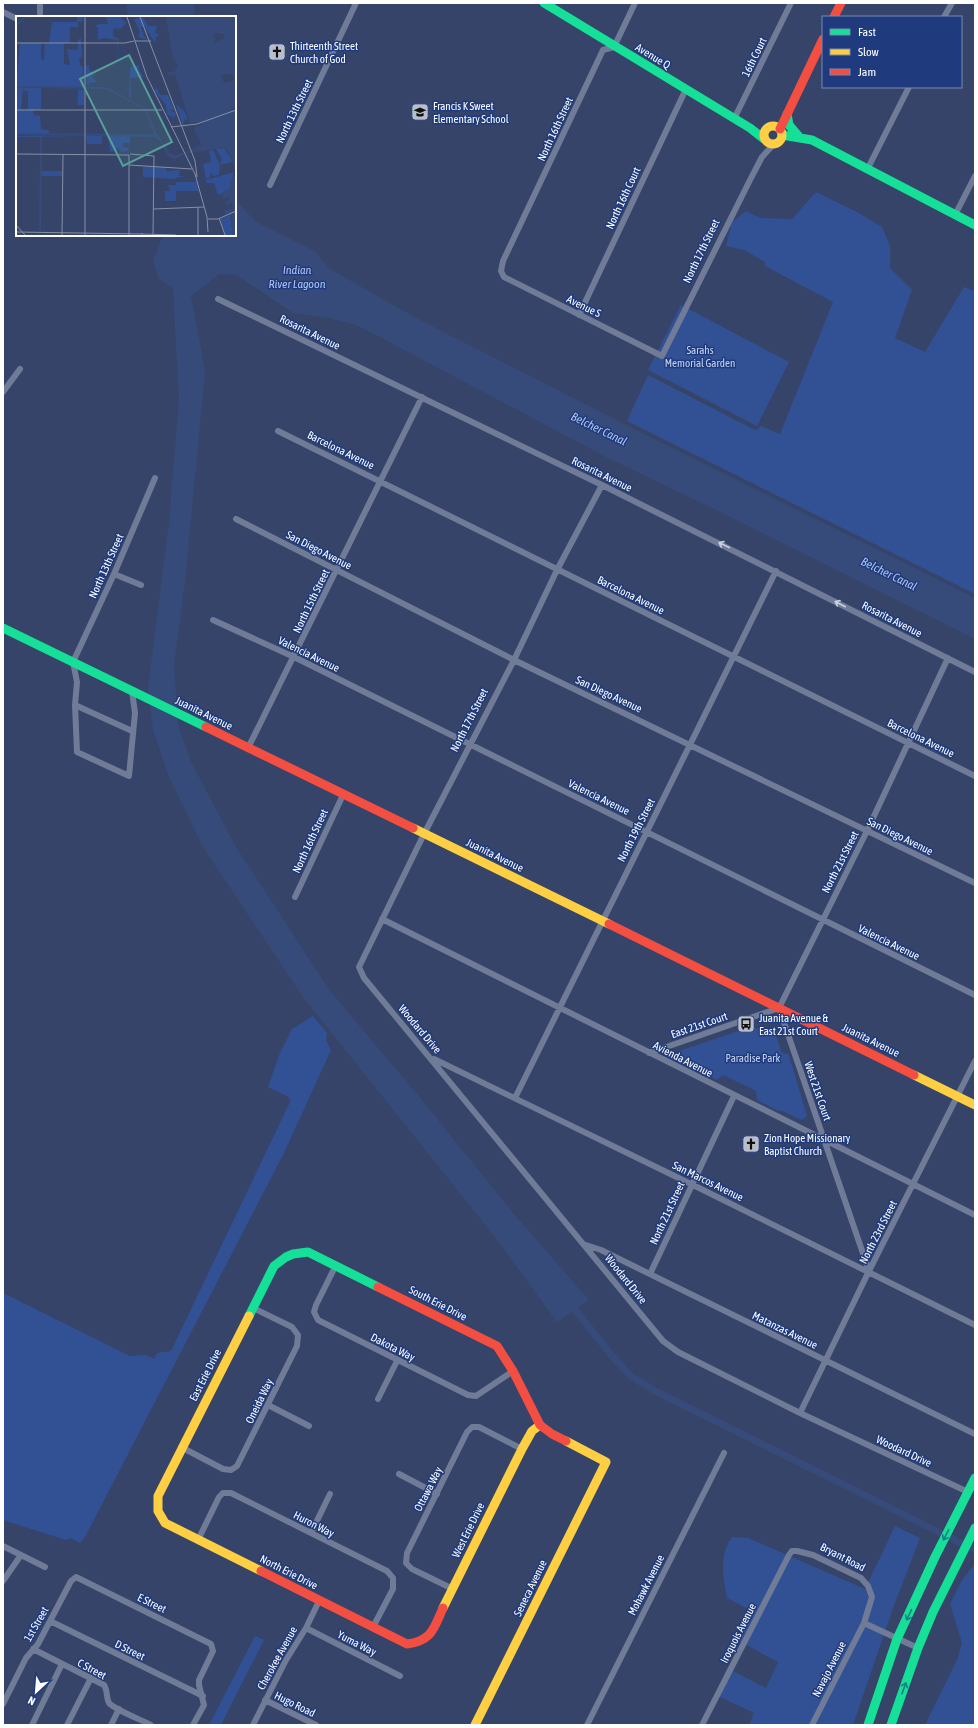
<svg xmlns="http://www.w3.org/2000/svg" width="978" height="1728" font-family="'Asap Condensed',sans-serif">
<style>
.green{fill:#325195}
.water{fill:#374b7b}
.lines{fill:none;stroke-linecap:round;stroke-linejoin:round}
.canal{stroke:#374b7b;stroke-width:7}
.street{stroke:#707b97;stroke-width:6}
.fast{stroke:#16e098;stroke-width:9}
.slow{stroke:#ffcf43;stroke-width:9}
.jam{stroke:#f24e42;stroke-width:9}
.oneway{stroke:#cdd1db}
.oneway2{stroke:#1b7d88}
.labels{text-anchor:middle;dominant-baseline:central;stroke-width:3;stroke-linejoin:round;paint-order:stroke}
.poi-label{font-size:11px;fill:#fff;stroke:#1f3b7e;text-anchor:start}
.street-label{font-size:11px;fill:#fff;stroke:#1f3b7e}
.park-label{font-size:11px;fill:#c6d5f6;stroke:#1f3b7e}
.water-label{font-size:12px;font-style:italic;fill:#aec3ef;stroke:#1f3b7e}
.inset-river{fill:none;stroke:#374b7b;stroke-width:2}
.inset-road{fill:none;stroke:#868fa4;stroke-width:1}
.view{fill:#579f9a;fill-opacity:0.15;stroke:#579f9a;stroke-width:2}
.inset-edge{fill:none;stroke:#fff;stroke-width:2}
</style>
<rect width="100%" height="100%" fill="#354468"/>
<path class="green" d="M 816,192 L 857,212 L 882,227 L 890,246 L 890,268 L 912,290 L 895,338 L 925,352 L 964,287 L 975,291 L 975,594 L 627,421 L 648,375 L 755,430 L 758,429 L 761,426 L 780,434 L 833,302 L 765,266 L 765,262 L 744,250 L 726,246 L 732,222 L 746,211 L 760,218 L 792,219 Z
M 681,305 L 789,362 L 757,426 L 648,370 Z
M 313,1016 L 327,1033 L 326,1040 L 331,1050 L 284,1153 L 85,1537 L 80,1543 L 71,1538 L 66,1540 L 3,1520 L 3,1293 L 130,1356 L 146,1355 L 154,1359 L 157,1353 L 171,1351 L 290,1102 L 289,1097 L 268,1087 L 280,1053 L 292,1029 Z
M 753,1026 L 757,1029 L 761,1026 L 775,1033 L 782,1053 L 789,1055 L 807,1116 L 802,1120 L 780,1110 L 779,1111 L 757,1100 L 756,1091 L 723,1075 L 717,1080 L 680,1061 L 679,1051 Z
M 895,1526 L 920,1538 L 893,1608 L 853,1725 L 749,1725 L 754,1713 L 716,1695 L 727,1668 L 766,1688 L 778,1662 L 739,1641 L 752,1611 L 727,1598 C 723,1577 719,1555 732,1537 L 748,1538 L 865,1589 Z
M 975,1564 L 975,1725 L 925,1725 L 957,1660 L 962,1643 L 950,1604 L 962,1580 Z
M 255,1636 L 264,1640 L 221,1725 L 209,1725 Z"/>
<path class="water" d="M 127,3 L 195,3 L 194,17 L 127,17 Z
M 235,199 L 256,222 L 316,252 L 328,268 L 416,318 L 632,428 L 975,598 L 975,639 L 716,510 L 606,457 L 357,325 L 324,317 L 293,313 L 237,275 L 219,274 L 191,296 L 205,371 L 185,582 L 174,665 L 178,725 L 191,762 L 236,847 L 330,991 L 417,1094 L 513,1213 L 589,1300 L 557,1322 L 494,1236 L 303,997 L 204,849 L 168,775 L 153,730 L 148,688 L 169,523 L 179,400 L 173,288 L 159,279 L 153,261 L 163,235 L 235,235 Z"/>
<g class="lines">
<path class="canal" d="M 569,1302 L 612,1356 L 632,1377 L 655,1391 L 975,1550"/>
<path class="street" d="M 635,3 L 614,47 L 603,50 L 503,261 L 501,271 L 504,277 L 662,356 L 750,180 L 762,157 L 773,145
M 3,12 L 17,19
M 40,17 L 40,3
M 944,17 L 952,3
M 734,119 L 791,3
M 868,168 L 909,87
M 270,185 L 356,3
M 955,215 L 975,176
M 218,299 L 602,485 L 975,672
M 579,315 L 686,89
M 3,392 L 20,369
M 278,431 L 975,776
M 602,485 L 557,570 L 514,660 L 424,834 L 359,967 L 364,978 L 663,1341 L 678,1352 L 800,1413 L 968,1492
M 236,519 L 514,660 L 975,883
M 114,574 L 141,585
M 213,620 L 294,657 L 975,995
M 132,691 L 135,713 L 129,776 L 77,752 L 75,705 L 77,682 L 73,662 L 114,574 L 155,478
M 75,705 L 132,731
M 248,748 L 422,397
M 295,897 L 343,795
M 382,919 L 975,1215
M 779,1008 L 867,831 L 948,658
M 779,1008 L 869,1271
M 649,1053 L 779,1008
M 434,1059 L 691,1184 L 975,1325
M 515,1098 L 776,571
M 586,1245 L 601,1250 L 975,1434
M 336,1265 L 316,1305 L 314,1312 L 318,1320 L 468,1395 L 476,1396 L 513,1371
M 650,1274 L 734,1096
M 378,1399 L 397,1361
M 268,1405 L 309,1426
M 800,1413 L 869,1271 L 975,1061
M 181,1447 L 223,1469 L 231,1470 L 237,1466 L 297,1346 L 298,1335 L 292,1327 L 253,1308
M 399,1474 L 437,1494
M 311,1533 L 330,1494
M 198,1540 L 219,1497 L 223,1493 L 231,1493 L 387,1571 L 393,1578 L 393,1589 L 373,1627
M 3,1546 L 45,1567
M 3,1581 L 21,1555
M 453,1589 L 412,1569 L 406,1563 L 407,1553 L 467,1432 L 472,1427 L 479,1427 L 522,1449
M 50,1621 L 203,1696
M 864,1623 L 918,1648
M 306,1628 L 400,1676
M 33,1649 L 104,1685 C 108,1691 106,1698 109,1703 C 115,1710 142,1720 151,1725
M 265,1700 L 316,1725
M 3,1704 L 26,1658 L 38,1644 L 71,1581 L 76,1577 L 211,1644 L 213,1651 L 199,1680 L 199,1685 L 204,1705 L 193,1725
M 32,1725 L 62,1664
M 67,1725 L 91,1678
M 111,1725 L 119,1709
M 253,1725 L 286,1660 L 306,1628 L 319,1601
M 587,1725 L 724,1453
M 702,1725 L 789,1555 L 792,1551 L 797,1551 L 813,1555 L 861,1578 L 868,1586 L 872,1597 L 864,1623 L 812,1725"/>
<path class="fast" d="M 544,3 L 750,128 L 764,139
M 787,114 L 789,125 L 800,138
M 782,135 L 812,140 L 975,225
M 3,628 L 206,727
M 249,1316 L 274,1266 L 286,1257 L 293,1254 L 308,1252 L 378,1287
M 868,1725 L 897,1639 L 935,1557 L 975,1478
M 891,1725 L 918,1648 L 933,1612 L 975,1528"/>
<path class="slow" d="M764 135a9 9 0 1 1 18 0a9 9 0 1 1-18 0Z
M 413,828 L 609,924
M 914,1075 L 975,1105
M 249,1316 L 158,1496 L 158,1511 L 165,1523 L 261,1571
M 443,1608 L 522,1449 L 532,1431 L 540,1425
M 475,1725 L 606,1462 L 566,1441"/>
<path class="jam" d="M 834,17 L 841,3
M 780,129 L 823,39
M 206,727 L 413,828
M 609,924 L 914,1075
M 378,1287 L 497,1346 L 513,1371 L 540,1425 L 552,1434 L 566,1441
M 261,1571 L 407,1644 C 432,1641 434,1628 443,1608"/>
</g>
<defs><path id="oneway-shaft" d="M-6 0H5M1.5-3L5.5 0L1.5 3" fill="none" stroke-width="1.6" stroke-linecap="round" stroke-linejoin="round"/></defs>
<g class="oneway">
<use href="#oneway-shaft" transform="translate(724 545) rotate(-154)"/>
<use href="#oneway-shaft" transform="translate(840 604) rotate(-153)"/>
</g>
<g class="oneway2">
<use href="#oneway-shaft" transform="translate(946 1535) rotate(118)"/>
<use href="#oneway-shaft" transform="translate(909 1615) rotate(115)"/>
<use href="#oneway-shaft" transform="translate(904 1688) rotate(-71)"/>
</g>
<defs>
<symbol id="church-square" viewBox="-11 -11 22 22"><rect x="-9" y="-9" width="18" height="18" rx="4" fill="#b8beca" stroke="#1f3b7e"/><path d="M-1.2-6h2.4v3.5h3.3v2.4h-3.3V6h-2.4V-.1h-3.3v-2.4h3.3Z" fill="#111"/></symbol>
<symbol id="school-square" viewBox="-11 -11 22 22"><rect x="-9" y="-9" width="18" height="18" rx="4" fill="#b8beca" stroke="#1f3b7e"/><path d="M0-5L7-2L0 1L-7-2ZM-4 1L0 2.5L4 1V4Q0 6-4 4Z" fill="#111"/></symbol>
<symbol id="bus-square" viewBox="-11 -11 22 22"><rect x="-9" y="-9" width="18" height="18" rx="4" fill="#b8beca" stroke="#1f3b7e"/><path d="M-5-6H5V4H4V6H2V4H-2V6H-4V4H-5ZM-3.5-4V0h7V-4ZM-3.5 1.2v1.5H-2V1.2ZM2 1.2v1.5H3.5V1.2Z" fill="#111"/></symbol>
</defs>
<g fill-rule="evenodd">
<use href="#church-square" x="267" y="42" width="20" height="20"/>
<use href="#school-square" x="410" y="102" width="20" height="20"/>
<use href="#bus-square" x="736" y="1014" width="20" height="20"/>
<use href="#church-square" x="741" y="1134" width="20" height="20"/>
</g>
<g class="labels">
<g class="poi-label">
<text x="290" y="46">Thirteenth Street<tspan x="290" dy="13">Church of God</tspan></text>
<text x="433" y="106">Francis K Sweet<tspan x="433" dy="13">Elementary School</tspan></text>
<text x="759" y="1018">Juanita Avenue &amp;<tspan x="759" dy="13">East 21st Court</tspan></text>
<text x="764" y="1138">Zion Hope Missionary<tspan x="764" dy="13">Baptist Church</tspan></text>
</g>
<g class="street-label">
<text transform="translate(653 56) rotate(31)">Avenue Q</text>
<text transform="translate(754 57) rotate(-64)">16th Court</text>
<text transform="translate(294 111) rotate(-64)">North 13th Street</text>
<text transform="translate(555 129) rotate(-65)">North 16th Street</text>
<text transform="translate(623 198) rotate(-65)">North 16th Court</text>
<text transform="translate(701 251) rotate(-64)">North 17th Street</text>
<text transform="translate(584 306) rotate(26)">Avenue S</text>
<text transform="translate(310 332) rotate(26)">Rosarita Avenue</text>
<text transform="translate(341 450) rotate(26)">Barcelona Avenue</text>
<text transform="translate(602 474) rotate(26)">Rosarita Avenue</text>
<text transform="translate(319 550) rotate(27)">San Diego Avenue</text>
<text transform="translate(106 566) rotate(-66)">North 13th Street</text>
<text transform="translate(631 595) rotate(26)">Barcelona Avenue</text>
<text transform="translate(311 601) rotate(-64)">North 15th Street</text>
<text transform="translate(892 619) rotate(27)">Rosarita Avenue</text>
<text transform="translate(309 654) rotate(26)">Valencia Avenue</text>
<text transform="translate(609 694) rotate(25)">San Diego Avenue</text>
<text transform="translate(204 713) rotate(26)">Juanita Avenue</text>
<text transform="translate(469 720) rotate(-63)">North 17th Street</text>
<text transform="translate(921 738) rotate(26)">Barcelona Avenue</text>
<text transform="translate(599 797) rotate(26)">Valencia Avenue</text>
<text transform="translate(636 830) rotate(-63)">North 19th Street</text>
<text transform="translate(900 836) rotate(26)">San Diego Avenue</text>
<text transform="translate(310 841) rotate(-65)">North 16th Street</text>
<text transform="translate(495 855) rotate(26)">Juanita Avenue</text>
<text transform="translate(840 862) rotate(-63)">North 21st Street</text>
<text transform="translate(889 942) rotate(26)">Valencia Avenue</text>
<text transform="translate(699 1025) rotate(-19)">East 21st Court</text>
<text transform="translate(420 1029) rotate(50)">Woodard Drive</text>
<text transform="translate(871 1040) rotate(26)">Juanita Avenue</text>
<text transform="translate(683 1059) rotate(27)">Avienda Avenue</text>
<text transform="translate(818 1091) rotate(71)">West 21st Court</text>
<text transform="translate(708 1181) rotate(26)">San Marcos Avenue</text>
<text transform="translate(667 1213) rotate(-65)">North 21st Street</text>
<text transform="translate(878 1232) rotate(-63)">North 23rd Street</text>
<text transform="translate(626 1279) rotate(51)">Woodard Drive</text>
<text transform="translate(438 1303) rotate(27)">South Erie Drive</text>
<text transform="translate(785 1330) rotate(26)">Matanzas Avenue</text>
<text transform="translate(393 1347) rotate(27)">Dakota Way</text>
<text transform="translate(205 1375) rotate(-63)">East Erie Drive</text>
<text transform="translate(259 1401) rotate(-64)">Oneida Way</text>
<text transform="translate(904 1451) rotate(25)">Woodard Drive</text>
<text transform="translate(428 1489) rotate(-63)">Ottawa Way</text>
<text transform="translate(314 1524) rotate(27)">Huron Way</text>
<text transform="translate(468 1530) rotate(-64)">West Erie Drive</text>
<text transform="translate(843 1557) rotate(27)">Bryant Road</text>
<text transform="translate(289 1572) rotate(27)">North Erie Drive</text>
<text transform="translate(646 1585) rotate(-63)">Mohawk Avenue</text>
<text transform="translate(530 1588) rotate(-64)">Seneca Avenue</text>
<text transform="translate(152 1603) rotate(26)">E Street</text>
<text transform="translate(36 1624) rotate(-60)">1st Street</text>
<text transform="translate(738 1633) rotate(-63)">Iroquois Avenue</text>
<text transform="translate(357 1643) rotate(27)">Yuma Way</text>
<text transform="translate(130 1650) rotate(26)">D Street</text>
<text transform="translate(277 1658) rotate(-61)">Cherokee Avenue</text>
<text transform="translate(92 1669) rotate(28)">C Street</text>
<text transform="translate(829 1669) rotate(-63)">Navajo Avenue</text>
<text transform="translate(295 1704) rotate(26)">Hugo Road</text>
</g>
<g class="park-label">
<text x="700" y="350">Sarahs<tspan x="700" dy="13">Memorial Garden</tspan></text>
<text x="753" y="1058">Paradise Park</text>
</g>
<g class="water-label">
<text x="297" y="270">Indian<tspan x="297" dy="14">River Lagoon</tspan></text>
<text transform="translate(599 429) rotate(26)">Belcher Canal</text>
<text transform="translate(889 574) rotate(26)">Belcher Canal</text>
</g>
</g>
<g transform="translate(16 16)">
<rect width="220" height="220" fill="#354468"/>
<path d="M 61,1 L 67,1 L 67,5 L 62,6 L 62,11 L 54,11 L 54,27 L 48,27 L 48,48 L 54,49 L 51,33 L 62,34 L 62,24 L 65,22 L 66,40 L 63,43 L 64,49 L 67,51 L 68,71 L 0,70 L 4,27 L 25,27 L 25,44 L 28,44 L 29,27 L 33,27 L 36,6 L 61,6 ZM 90,1 L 104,1 L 110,7 L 104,13 L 98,12 L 97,16 L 98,21 L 102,22 L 103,50 L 101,24 L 88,22 L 82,24 L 82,11 L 79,11 L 82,8 L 92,8 ZM 127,1 L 132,10 L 141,10 L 139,17 L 144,19 L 140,21 L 139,27 L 128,10 L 125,11 L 128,20 L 132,24 L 122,21 L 124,16 L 118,3 ZM 73,49 L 73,54 L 78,58 L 76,61 L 81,66 L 73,67 L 72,71 L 69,50 ZM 123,49 L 123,54 L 128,61 L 114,62 L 115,82 L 113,81 L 114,51 ZM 0,72 L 25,72 L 25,94 L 17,94 L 17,96 L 18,99 L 24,100 L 25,113 L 34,115 L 33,117 L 0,117 L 0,94 L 12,94 L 12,75 L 7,74 L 5,93 L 0,93 ZM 141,72 L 144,79 L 152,79 L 158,94 L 153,94 L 160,97 L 159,102 L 151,98 L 150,89 L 138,74 ZM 62,74 L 68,74 L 68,89 L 62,89 ZM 160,88 L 169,96 L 172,104 L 169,103 L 167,110 ZM 0,120 L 69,120 L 0,121 ZM 70,120 L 86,120 L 86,128 L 71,128 ZM 92,120 L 114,120 L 114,127 L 107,127 L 106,124 L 107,131 L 113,132 L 113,134 L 106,136 L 101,131 L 100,135 L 94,136 ZM 208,132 L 217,146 L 204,149 L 203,159 L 197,160 L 195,156 L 194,162 L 190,163 L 187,148 L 195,146 L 193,135 L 197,134 L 204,149 L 206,143 L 200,133 ZM 127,151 L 150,151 L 150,155 L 164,154 L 163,160 L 169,160 L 156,163 L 127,161 ZM 24,155 L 46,155 L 46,160 L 25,160 ZM 218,156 L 214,172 L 205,178 L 202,179 L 198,167 L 190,167 L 190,164 ZM 160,166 L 181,166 L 183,175 L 160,175 ZM 152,169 L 160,169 L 160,185 L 149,185 L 149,175 L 154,175 ZM 214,199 L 217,219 L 209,219 L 204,203 Z" fill="#325195"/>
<path d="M 150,1 L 220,1 L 220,64 L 216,58 L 204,59 L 208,67 L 220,64 L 220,89 L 216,93 L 220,96 L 220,154 L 211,133 L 208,132 L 171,137 L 159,143 L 152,141 L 144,125 L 138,121 L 0,119 L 0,117 L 138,118 L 129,94 L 94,75 L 95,73 L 130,93 L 140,116 L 155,138 L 161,139 L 175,134 L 183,129 L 187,131 L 177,112 L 186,109 L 185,106 L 174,107 L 159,58 L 153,60 L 151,56 L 158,56 L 162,50 L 157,42 ZM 200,17 L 207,18 L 209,22 L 197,28 L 200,23 L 196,20 ZM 220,159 L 220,219 L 217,219 L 214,200 L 209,198 L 208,194 L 217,193 L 216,187 L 210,189 L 209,186 L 214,184 L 214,181 L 207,183 L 206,178 L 214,172 L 214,165 Z" fill="#374b7b" fill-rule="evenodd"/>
<path class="inset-river" d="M 0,10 L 9,1M 0,71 L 89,72 L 96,75M 25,137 L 25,121M 24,215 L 25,139"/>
<path class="inset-road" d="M 111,1 L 131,61 L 179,158 L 191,201 L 192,216M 124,1 L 179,145 L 181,161M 119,25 L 135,25M 0,27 L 109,27 L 118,25M 0,94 L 146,94M 155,111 L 181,108 L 220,94M 0,138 L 113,139M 114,138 L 138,140 L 137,219M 113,149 L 176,153M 182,191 L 182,219M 137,193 L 188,191M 203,202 L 209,219M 192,203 L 202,203 L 220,195M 0,209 L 9,219M 0,216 L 127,218M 125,218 L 160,219M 46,219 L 47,138M 69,219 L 69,1M 113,219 L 113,139"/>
<path class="view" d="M 113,39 L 156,126 L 107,150 L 64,63 Z"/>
<rect width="220" height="220" class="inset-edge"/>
</g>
<rect width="978" height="1728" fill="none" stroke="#ffffff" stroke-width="8"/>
<rect x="822" y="16" width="140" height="72" fill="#1f3b7e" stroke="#7989b2"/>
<rect x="830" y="29" width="20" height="6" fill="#16e098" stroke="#7989b2"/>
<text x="858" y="36" font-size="12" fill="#ffffff">Fast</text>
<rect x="830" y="49" width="20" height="6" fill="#ffcf43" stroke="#7989b2"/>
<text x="858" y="56" font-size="12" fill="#ffffff">Slow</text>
<rect x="830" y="69" width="20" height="6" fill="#f24e42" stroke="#7989b2"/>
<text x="858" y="76" font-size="12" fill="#ffffff">Jam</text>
<g transform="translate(36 1692) rotate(206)" stroke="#1f3b7e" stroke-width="3" paint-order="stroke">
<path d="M0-3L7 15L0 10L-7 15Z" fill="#ffffff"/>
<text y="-6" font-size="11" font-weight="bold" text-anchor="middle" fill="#ffffff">N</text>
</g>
</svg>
